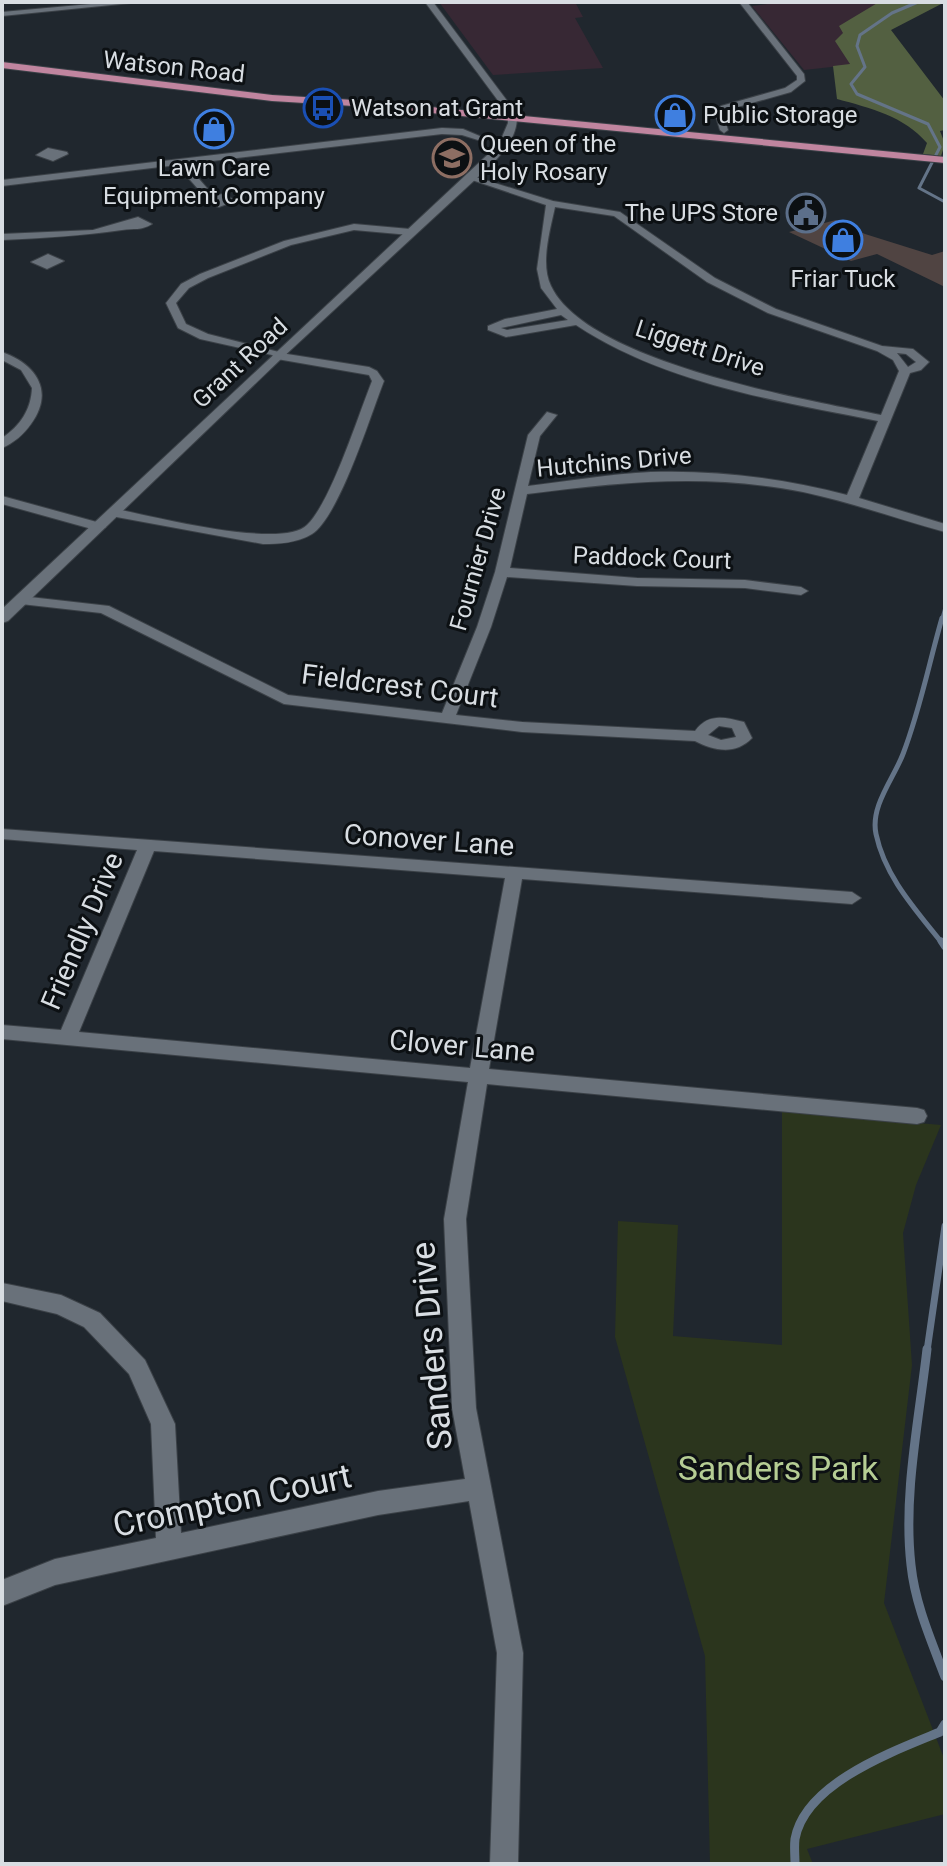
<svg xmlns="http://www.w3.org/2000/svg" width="947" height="1866" font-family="Roboto,sans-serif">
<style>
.industrial{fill:#372834}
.green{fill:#2b351d}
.forest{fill:#536041}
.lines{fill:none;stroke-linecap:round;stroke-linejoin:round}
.stream-far4{stroke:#647488;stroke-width:3}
.stream-far3{stroke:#647488;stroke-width:4}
.stream-far2{stroke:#647488;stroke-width:5}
.stream-far1{stroke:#647488;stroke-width:7}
.stream{stroke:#647488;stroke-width:9}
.building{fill:#504442}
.minor-casing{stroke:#3b4147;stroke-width:2}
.tertiary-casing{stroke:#3b4147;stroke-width:2}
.primary-casing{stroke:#3b4147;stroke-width:2}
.minor{fill:#69717a;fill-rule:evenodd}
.tertiary{fill:#69717a;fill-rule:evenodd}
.primary{fill:#c0859f;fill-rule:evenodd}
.labels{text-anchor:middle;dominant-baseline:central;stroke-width:6;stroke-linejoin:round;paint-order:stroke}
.far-street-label{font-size:24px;fill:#d8dde2;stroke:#0c1013}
.far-poi-label{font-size:24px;fill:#d8dde2;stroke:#0c1013;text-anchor:start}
.street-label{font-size:28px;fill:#d8dde2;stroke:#0c1013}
.near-street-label{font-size:34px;fill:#d8dde2;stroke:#0c1013}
.near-park-label{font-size:34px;fill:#b5cd94;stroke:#0c1013}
</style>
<rect width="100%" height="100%" fill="#20272e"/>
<path class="industrial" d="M 439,2 L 575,2 L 583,17 L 575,18 L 603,68 L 493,75 Z
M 782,2 L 879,2 L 879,3 L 844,33 L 850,65 L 804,70 L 752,6 Z"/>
<path class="green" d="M 782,1111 L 941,1125 L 916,1185 L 903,1233 L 912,1365 L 884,1603 L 945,1761 L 945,1814 L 807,1849 L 813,1864 L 710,1864 L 705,1656 L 615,1337 L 618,1221 L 678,1225 L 673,1336 L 782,1345 Z"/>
<path class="forest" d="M 879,2 L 945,2 L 891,30 L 945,101 L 945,130 L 940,131 L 945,144 L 941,156 L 923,154 L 927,143 C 904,116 870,108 837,99 L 833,66 L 850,64 L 835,41 L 843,33 L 839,26 Z"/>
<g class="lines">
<path class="stream-far4" d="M 918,2 L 892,13 L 860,35 L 857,46 L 865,67 L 851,84 L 857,94 L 928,124 L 940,147 L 919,188 L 945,202"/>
<path class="stream-far3" d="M 942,620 L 945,609"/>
<path class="stream-far2" d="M 942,943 C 916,910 885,877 876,834 C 870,806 894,778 903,754 C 920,710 929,663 942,618"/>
<path class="stream-far1" d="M 941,941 L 945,947
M 927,1351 L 945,1226"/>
<path class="stream" d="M 927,1349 C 919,1420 903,1495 911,1565 C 915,1604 931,1640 945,1677
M 795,1864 C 795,1856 794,1847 795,1839 C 805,1783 894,1751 940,1732 L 945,1724"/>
</g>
<path class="building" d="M 836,220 L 865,234 L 932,255 L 945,251 L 945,287 L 877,254 L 851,261 L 789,232 Z"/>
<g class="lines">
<defs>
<path id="minor" d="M 113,2 L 141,2 L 2,16 L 2,12 Z
M 739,2 L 747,2 L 804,74 L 805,81 L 791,92 L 727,110 L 724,117 L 728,130 L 724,133 L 720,130 L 716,117 L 721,106 L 785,88 L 797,80 L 797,76 Z
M 442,128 L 463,129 L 482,137 L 478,140 L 462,135 L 442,134 L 186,164 L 213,195 L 225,194 L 235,201 L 219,207 L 205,203 L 206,198 L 177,165 L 2,186 L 2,180 Z
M 48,148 L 67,152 L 68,154 L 53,161 L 36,155 Z
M 469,175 L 553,201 L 620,212 L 715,278 L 776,309 L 882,346 L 913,349 L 929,362 L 921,370 L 910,373 L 859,498 L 945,524 L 945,532 C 897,519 851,502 803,492 C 707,473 622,482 527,494 L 510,568 L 637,578 L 745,580 L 801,587 L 808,591 L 801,595 L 745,588 L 637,586 L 507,577 L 491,627 L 456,715 L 522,722 L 695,731 C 708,713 724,717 744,722 L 752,738 C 736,755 714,751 695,741 L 522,732 L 284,704 L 101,613 L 21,604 L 14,600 L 21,596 L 109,606 L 288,695 L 442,713 L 477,627 L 495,572 L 528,435 L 547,412 L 557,415 L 540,436 L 528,486 C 569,481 610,474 651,472 C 717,470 783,478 847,495 L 878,421 C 777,401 663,383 576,325 L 506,337 L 488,330 L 488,326 L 505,319 L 557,309 L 541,288 L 537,269 L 546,205 L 469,179 ZM 555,207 L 614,216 L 707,282 L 768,313 L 877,351 L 893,360 L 899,371 L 881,415 C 803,399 587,362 551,286 C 540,264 550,230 555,207 ZM 561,315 L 568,320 L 507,330 L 501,328 ZM 897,353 L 906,354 L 916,362 L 908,367 ZM 719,726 L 732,728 L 736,737 L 721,740 L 708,735 Z
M 138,217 L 152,224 C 141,231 134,228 122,230 C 82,236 43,238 2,240 L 2,234 L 93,230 Z
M 354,224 L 410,229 L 415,232 L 410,235 L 354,230 L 291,245 L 208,278 L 189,288 L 176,303 L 186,324 L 208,334 L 287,354 L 369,367 L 377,371 L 384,381 C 371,414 339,517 312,534 C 298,543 279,544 263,544 L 111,516 L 109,513 L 116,509 C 152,516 282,550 307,525 C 331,502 358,416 372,381 L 369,375 L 277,359 L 272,355 L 200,339 L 178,328 L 166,303 L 181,284 L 200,274 L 284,241 Z
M 48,254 L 64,261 L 47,269 L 31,262 Z
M 2,352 C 36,364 55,391 31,424 C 24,434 14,443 2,448 L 2,438 C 20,426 31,410 32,388 L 21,370 L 2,360 Z
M 2,496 L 104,524 L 106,527 L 99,531 L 2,504 Z
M 2,829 L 852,892 L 861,898 L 852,904 L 522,879 L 489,1069 L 917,1108 L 924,1110 L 927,1116 L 924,1122 L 917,1124 L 487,1084 L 466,1219 L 476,1408 L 523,1653 L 518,1864 L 490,1864 L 497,1653 L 469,1501 L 378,1515 L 55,1585 L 2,1606 L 2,1580 L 55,1559 L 156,1538 L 151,1424 L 129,1374 L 84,1327 L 57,1314 L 2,1301 L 2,1283 L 61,1295 L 100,1313 L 145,1360 L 175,1424 L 181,1533 L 378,1491 L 465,1479 L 452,1408 L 444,1219 L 468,1082 L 2,1039 L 2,1025 L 61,1030 L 137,850 L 2,839 ZM 154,851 L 505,878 L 470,1068 L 79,1032 Z"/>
<path id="tertiary" d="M 425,2 L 433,2 L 508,102 L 516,107 C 521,131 507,149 491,165 L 281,359 L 8,621 L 2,623 L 2,609 L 499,144 L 508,123 L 507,108 L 502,106 Z"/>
<path id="primary" d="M 2,62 L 272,95 L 370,101 L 945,157 L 945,163 L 370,107 L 272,101 L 2,68 Z"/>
</defs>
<use href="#minor" class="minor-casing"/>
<use href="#tertiary" class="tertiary-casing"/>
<use href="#primary" class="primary-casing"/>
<use href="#minor" class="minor"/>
<use href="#tertiary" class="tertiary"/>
<use href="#primary" class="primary"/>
</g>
<defs>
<symbol id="bus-ring" viewBox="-11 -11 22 22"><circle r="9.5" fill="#0c1013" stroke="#1a4fb4" stroke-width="1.5"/><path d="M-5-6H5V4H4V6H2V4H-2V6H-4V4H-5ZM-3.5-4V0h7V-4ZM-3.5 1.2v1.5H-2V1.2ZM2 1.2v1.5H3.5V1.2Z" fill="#1a4fb4"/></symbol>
<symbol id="shop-ring" viewBox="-11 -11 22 22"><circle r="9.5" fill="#0c1013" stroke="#3f7fe0" stroke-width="1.5"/><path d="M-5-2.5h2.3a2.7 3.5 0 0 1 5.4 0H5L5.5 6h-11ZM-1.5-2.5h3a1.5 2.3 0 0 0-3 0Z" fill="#3f7fe0"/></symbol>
<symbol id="school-ring" viewBox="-11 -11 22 22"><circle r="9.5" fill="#0c1013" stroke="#8d6e63" stroke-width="1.5"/><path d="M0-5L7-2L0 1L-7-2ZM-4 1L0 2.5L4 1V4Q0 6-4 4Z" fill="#8d6e63"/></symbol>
<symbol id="civic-ring" viewBox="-11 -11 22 22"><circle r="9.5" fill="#0c1013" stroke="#5c6f8a" stroke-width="1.5"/><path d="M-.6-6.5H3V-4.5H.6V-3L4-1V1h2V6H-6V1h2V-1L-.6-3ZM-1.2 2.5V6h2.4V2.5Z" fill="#5c6f8a"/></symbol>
</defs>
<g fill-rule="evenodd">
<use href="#bus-ring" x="301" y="86" width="44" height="44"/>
<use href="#shop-ring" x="653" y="93" width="44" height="44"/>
<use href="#shop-ring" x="192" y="107" width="44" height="44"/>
<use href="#school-ring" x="430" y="136" width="44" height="44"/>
<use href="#civic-ring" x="784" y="191" width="44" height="44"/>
<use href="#shop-ring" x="821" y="218" width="44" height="44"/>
</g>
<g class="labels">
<g class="far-street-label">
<text transform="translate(174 67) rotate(6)">Watson Road</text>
<text transform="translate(700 348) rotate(18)">Liggett Drive</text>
<text transform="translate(240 363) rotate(-43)">Grant Road</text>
<text transform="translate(614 462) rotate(-5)">Hutchins Drive</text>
<text transform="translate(652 558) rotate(2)">Paddock Court</text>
<text transform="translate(478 559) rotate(-74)">Fournier Drive</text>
</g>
<g class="far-poi-label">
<text x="351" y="108">Watson at Grant</text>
<text x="703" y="115">Public Storage</text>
<text x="480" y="144">Queen of the<tspan x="480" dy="28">Holy Rosary</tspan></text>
<text x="214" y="168" text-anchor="middle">Lawn Care<tspan x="214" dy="28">Equipment Company</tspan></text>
<text x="778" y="213" text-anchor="end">The UPS Store</text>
<text x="843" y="279" text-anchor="middle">Friar Tuck</text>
</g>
<g class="street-label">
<text transform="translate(400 686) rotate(7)">Fieldcrest Court</text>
<text transform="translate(429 840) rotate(4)">Conover Lane</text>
<text transform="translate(82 931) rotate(-67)">Friendly Drive</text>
<text transform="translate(462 1046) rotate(5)">Clover Lane</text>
</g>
<g class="near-street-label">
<text transform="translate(431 1346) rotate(-95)">Sanders Drive</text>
<text transform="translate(232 1500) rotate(-12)">Crompton Court</text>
</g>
<g class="near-park-label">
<text x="778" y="1468">Sanders Park</text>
</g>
</g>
<rect width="947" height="1866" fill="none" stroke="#d8dde2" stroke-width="8"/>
</svg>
